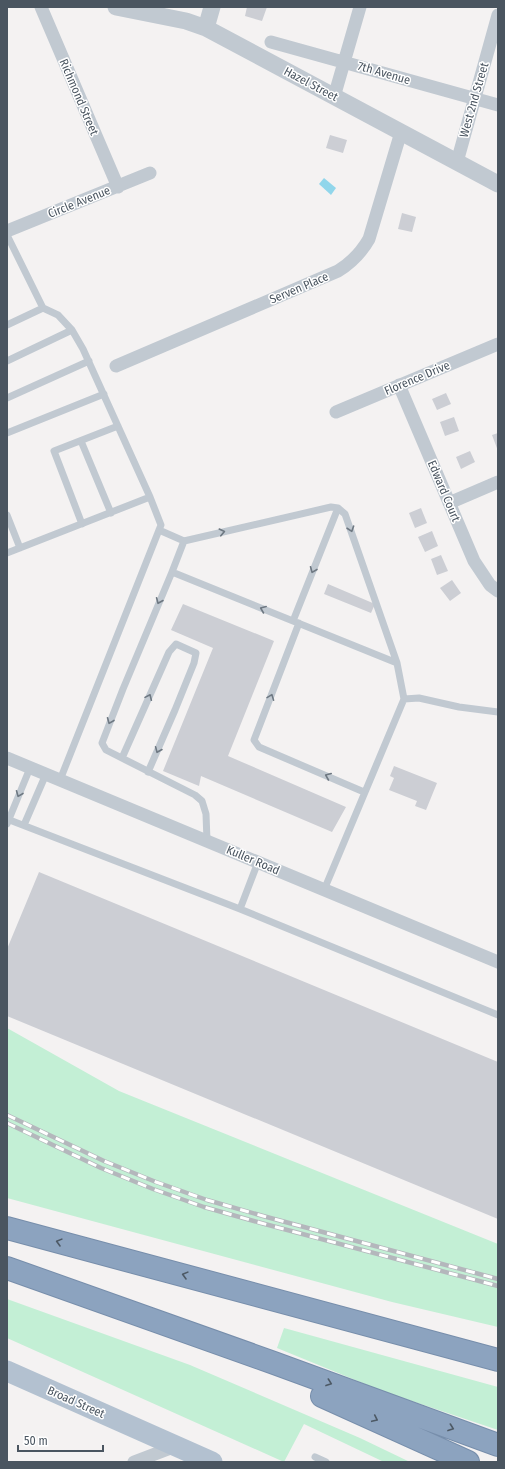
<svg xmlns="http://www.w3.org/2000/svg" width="505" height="1469" font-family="'Fira Sans Condensed',sans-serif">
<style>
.green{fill:#c3efd5}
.water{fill:#91d6eb}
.building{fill:#ccced4}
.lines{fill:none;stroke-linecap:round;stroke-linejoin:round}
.motorway-casing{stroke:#778eab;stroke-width:24}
.service{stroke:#c1c9d1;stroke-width:7}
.minor{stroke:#c1c9d1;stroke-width:13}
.tertiary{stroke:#c1c9d1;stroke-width:17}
.primary{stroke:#b3c1d0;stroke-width:21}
.motorway{stroke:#8ca3bf;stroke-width:22}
.rail-casing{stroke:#b4b7bc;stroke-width:4.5}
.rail{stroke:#fff;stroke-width:3;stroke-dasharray:9;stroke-linecap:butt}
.oneway{stroke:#6e7882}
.oneway2{stroke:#4d5965}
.labels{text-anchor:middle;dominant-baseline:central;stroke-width:3;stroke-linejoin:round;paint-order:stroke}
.street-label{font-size:12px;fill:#4a5560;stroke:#fff}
</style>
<rect width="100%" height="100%" fill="#f4f2f2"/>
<path class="green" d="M 7,1028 L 119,1091 L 498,1244 L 498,1327 L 392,1302 L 7,1198 Z
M 7,1299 L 190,1365 L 360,1438 L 410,1462 L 384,1462 L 304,1424 L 284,1462 L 7,1338 Z
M 284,1328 L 498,1387 L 498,1430 L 382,1391 L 277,1348 Z"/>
<path class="water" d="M 324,178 L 336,188 L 331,195 L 319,184 Z"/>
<path class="building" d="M 247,7 L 267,7 L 262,21 L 245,16 Z
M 330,135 L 347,140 L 343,153 L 326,148 Z
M 402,213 L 416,217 L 412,232 L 398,229 Z
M 446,393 L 451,404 L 437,410 L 432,399 Z
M 454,417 L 459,431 L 445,436 L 440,422 Z
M 498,433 L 498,451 L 492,435 Z
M 470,451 L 475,462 L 461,469 L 456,457 Z
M 421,508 L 427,523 L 415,528 L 409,513 Z
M 432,531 L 438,546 L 425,552 L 418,537 Z
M 441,555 L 448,571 L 437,575 L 431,559 Z
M 452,580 L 461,593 L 450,601 L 440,588 Z
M 328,584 L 375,604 L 371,613 L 324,594 Z
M 183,604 L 274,641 L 228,756 L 346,807 L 332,832 L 201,776 L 199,786 L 163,771 L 213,648 L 171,630 Z
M 394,766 L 437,783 L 426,810 L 415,806 L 417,801 L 389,790 L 394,778 L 390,776 Z
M 39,872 L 498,1062 L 498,1219 L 7,1016 L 7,949 Z"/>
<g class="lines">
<defs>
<path id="motorway" d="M 7,1228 L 498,1360
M 7,1268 L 274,1363 L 498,1445
M 322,1396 L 468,1462"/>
</defs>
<use href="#motorway" class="motorway-casing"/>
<path class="service" d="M 7,235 L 43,308 L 58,315 L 72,330 L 83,349 L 150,497
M 7,325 L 43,308
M 7,361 L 72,330
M 7,398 L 89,361
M 7,433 L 104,394
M 81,441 L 111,513
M 7,515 L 20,548
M 82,524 L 54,451 L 118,426
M 159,530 L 184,541 L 331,507 L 338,508 L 345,514 L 397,663
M 7,553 L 150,497 L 161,525 L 60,780
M 172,572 L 184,541
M 293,621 L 338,508
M 299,623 L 254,740 L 259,747 L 364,792
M 404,699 L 419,698 L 459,707 L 498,712
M 122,758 L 169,652 L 176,644 L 196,653 L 194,663 L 175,710 L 148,772
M 7,819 L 240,909
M 7,824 L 30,768
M 24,825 L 46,774
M 207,841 L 206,814 L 202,801 L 195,795 L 106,750 L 102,743 L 123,689 L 172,572 L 397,663 L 404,699 L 324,890
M 258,862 L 240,909 L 498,1015
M 315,1457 L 326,1462"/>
<path class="minor" d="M 41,7 L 118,187
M 271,42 L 498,105
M 334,97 L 360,7
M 457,162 L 498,15
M 7,231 L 150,173
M 116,366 L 338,271 C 351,263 361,253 369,239 L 401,132
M 399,385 L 474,561 L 490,585 L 498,591
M 336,412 L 498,344
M 449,503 L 498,482
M 7,758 L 498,962
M 134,1462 L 176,1446"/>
<path class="tertiary" d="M 116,7 L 186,21 L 206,28 L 498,184
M 206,28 L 212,7"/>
<path class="primary" d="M 7,1371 L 212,1462"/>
<use href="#motorway" class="motorway"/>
<defs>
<path id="rail" d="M 7,1115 L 104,1161 L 156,1182 L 207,1200 L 263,1216 L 498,1279
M 7,1123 L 101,1168 L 153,1189 L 204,1207 L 261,1223 L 498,1286"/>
</defs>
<use href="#rail" class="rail-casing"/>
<use href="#rail" class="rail"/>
</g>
<defs><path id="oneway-chevron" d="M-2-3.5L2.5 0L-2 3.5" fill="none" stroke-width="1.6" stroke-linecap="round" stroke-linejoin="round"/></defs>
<g class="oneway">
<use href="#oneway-chevron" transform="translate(351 529) rotate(71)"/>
<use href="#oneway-chevron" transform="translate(222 532) rotate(-13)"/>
<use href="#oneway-chevron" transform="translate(313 570) rotate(112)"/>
<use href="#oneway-chevron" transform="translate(159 601) rotate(113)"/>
<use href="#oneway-chevron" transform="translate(263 609) rotate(-158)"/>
<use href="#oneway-chevron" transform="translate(149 697) rotate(-66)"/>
<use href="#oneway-chevron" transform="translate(271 697) rotate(-69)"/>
<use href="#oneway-chevron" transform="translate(110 721) rotate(112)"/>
<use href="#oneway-chevron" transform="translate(158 750) rotate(113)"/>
<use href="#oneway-chevron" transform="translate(328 776) rotate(-157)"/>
<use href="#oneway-chevron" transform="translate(19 794) rotate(112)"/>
</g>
<g class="oneway2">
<use href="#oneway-chevron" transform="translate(59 1242) rotate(-165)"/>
<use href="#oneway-chevron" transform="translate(185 1275) rotate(-165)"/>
<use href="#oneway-chevron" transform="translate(329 1383) rotate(20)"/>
<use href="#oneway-chevron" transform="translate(375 1419) rotate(25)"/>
<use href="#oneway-chevron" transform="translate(451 1428) rotate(20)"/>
</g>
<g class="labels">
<g class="street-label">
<text transform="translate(384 73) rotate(16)">7th Avenue</text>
<text transform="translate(311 84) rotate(28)">Hazel Street</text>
<text transform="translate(79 97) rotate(67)">Richmond Street</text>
<text transform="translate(474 100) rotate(-74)">West 2nd Street</text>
<text transform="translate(79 202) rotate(-22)">Circle Avenue</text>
<text transform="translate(299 288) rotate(-23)">Serven Place</text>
<text transform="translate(417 378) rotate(-23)">Florence Drive</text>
<text transform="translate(444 491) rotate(67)">Edward Court</text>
<text transform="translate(253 860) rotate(23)">Kuller Road</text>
<text transform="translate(76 1402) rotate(24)">Broad Street</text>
</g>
</g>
<rect width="505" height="1469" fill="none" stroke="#4a5560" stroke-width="16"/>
<path d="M18 1445v6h85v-6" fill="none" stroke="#4a5560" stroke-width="2"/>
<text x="24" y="1445" font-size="12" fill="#4a5560" stroke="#ffffff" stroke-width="3" paint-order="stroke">50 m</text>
</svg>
